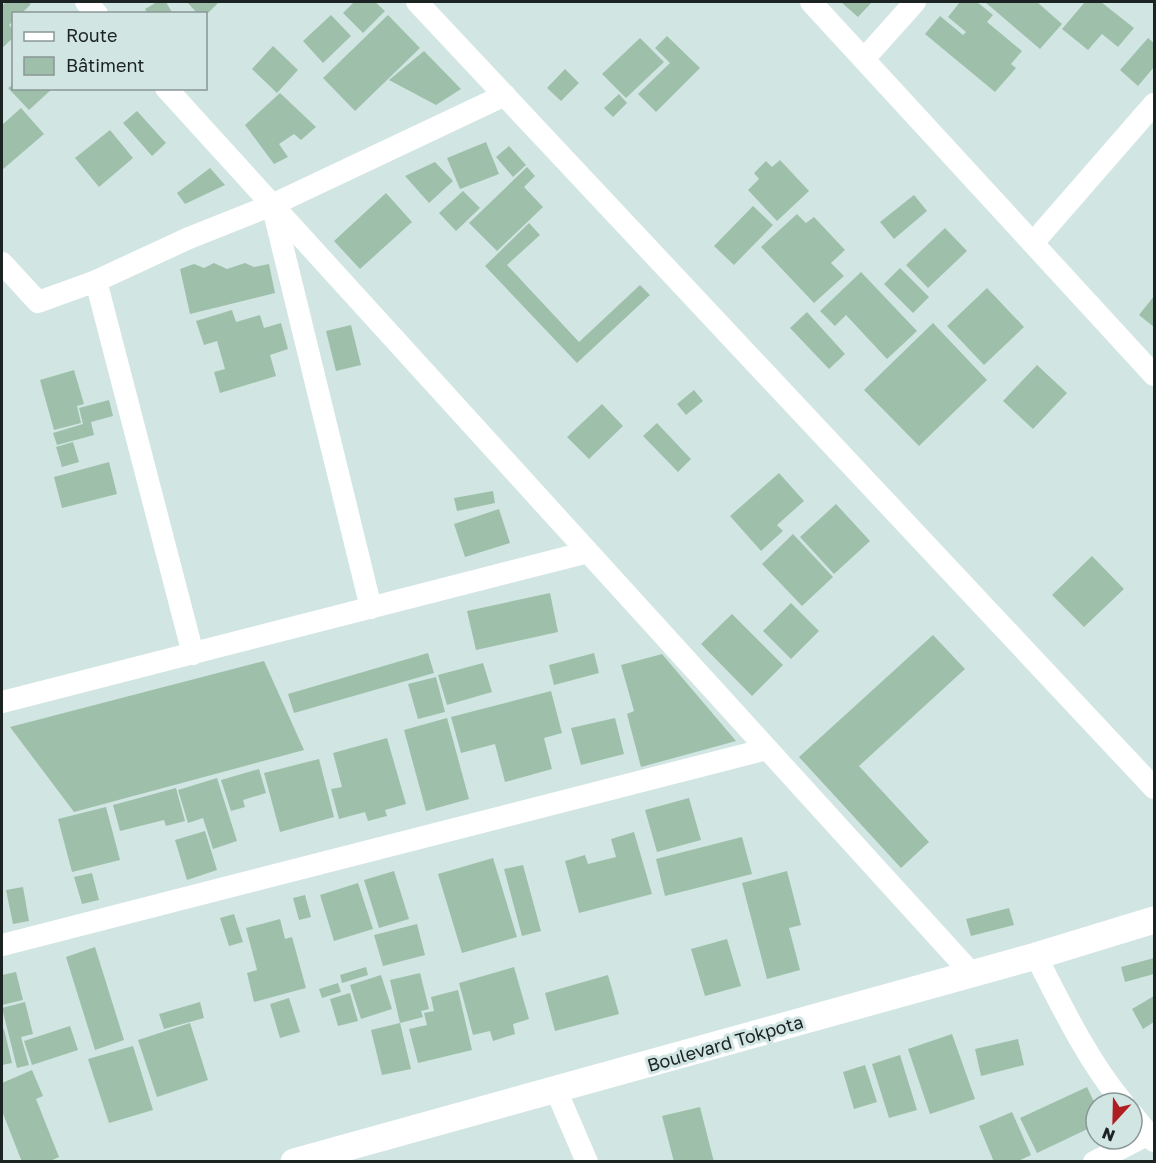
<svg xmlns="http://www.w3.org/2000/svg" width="1156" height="1163" font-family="'Golos Text',sans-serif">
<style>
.building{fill:#9ec0aa}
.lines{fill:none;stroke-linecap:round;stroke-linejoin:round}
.minor{stroke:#fff;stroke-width:22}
.tertiary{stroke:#fff;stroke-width:27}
.labels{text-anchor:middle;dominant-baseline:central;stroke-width:6;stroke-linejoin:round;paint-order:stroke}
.street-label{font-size:18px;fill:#1c2323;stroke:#d1e5e3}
</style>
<rect width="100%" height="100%" fill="#d1e5e3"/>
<path class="building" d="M 6,2 L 28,2 L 31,4 L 21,14 L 14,14 L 14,20 L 9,25 L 14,30 L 14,37 L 2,48 L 2,6 Z
M 157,2 L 166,2 L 173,14 L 148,14 L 145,9 Z
M 187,2 L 219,2 L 207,14 L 198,14 Z
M 354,2 L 375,2 L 385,11 L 363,33 L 343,13 Z
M 841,2 L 872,2 L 858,17 Z
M 960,2 L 977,2 L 993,15 L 987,22 L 1022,51 L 1011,64 L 1016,68 L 995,92 L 925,34 L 940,16 L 963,35 L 966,32 L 948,17 Z
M 985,2 L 1037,2 L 1062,24 L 1040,49 Z
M 1085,2 L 1101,2 L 1134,28 L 1118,47 L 1102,34 L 1088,50 L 1062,29 Z
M 331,15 L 351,36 L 323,63 L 303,41 Z
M 388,15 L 420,48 L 355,111 L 323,78 Z
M 667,36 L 700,68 L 656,112 L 638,94 L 670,63 L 655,48 Z
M 640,38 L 664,62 L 626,98 L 602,74 Z
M 1148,38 L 1154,43 L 1154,67 L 1138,86 L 1120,70 Z
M 273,46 L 298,70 L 277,93 L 252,69 Z
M 424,51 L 461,89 L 436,105 L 389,80 Z
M 565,69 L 579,83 L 561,101 L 547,88 Z
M 14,84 L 14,88 L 53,88 L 29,110 L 8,88 Z
M 280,93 L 316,127 L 301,140 L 294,134 L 279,144 L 288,157 L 274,164 L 245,125 Z
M 619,94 L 627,103 L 613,117 L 604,108 Z
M 21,108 L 44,134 L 2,170 L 2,125 Z
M 137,111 L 166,143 L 152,156 L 123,123 Z
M 110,130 L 133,158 L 99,187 L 75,158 Z
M 486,142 L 499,174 L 460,189 L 447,158 Z
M 509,146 L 526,165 L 513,177 L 496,157 Z
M 780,160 L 809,191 L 777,221 L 748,190 L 759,179 L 754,173 L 766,161 L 772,167 Z
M 435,162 L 453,181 L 429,203 L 405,176 Z
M 527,167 L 535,176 L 524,187 L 543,207 L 497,251 L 469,223 Z
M 210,168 L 225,185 L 185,204 L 177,193 Z
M 463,191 L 480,208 L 456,231 L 439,213 Z
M 386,193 L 412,222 L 360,269 L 334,241 Z
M 914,195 L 927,211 L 894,239 L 880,222 Z
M 753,206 L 773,225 L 734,265 L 714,246 Z
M 797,214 L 806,223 L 814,217 L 845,250 L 831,263 L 844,276 L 814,303 L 761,247 Z
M 529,223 L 540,235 L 507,265 L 579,342 L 640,285 L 650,295 L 577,363 L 485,266 Z
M 945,228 L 967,251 L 928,288 L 906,265 Z
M 214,263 L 227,269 L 245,263 L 254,267 L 269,264 L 275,293 L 190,314 L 180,269 L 194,264 L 204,268 Z
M 900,268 L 929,297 L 913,313 L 884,284 Z
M 861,272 L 917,331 L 887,359 L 846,315 L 835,326 L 820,311 Z
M 987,288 L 1024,327 L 984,365 L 947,326 Z
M 1154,296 L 1154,327 L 1139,315 Z
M 232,310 L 236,322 L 260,315 L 264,328 L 281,323 L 288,349 L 270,355 L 276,376 L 220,393 L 214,372 L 225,369 L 217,341 L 204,345 L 196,321 Z
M 807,312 L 845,354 L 829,369 L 790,328 Z
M 933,323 L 987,380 L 919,446 L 864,390 Z
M 351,325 L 361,365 L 336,371 L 326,331 Z
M 1037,365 L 1067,393 L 1033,429 L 1003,401 Z
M 74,370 L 84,404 L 77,406 L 81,423 L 54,430 L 40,380 Z
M 694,390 L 703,401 L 686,415 L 677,404 Z
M 109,400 L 113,416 L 91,422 L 94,435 L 57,445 L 53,433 L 83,424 L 79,408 Z
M 602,404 L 623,426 L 589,459 L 567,437 Z
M 657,423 L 691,459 L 678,472 L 643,436 Z
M 73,442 L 79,462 L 62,467 L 56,447 Z
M 109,462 L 117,494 L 62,508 L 54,477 Z
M 779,473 L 804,501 L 777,525 L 783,531 L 761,551 L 730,516 Z
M 493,491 L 495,503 L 457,511 L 454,498 Z
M 836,504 L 870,541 L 834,574 L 800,537 Z
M 499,509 L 510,543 L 465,557 L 454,524 Z
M 793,534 L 833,577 L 802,606 L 762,564 Z
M 1092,556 L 1124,589 L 1084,627 L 1052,595 Z
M 550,593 L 558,632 L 476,650 L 467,611 Z
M 791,603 L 819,631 L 791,659 L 763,631 Z
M 732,614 L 783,665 L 752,696 L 701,644 Z
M 933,635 L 965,669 L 859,766 L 929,842 L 901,868 L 799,757 Z
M 428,653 L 434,673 L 294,713 L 288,694 Z
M 594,653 L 599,673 L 554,685 L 549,665 Z
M 662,654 L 736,741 L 641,767 L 627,714 L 634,711 L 621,665 Z
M 264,661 L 304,750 L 74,812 L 10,727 Z
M 483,663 L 492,692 L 447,705 L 438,675 Z
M 436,677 L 445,712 L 418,719 L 408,684 Z
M 551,691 L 562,733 L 544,738 L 552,769 L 505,782 L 495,744 L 461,753 L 451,717 Z
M 447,718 L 469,799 L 426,811 L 404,730 Z
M 615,718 L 624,754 L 581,765 L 571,728 Z
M 387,738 L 406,804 L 385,810 L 387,816 L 368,821 L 365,812 L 339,819 L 331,789 L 342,787 L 333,753 Z
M 319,759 L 334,817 L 280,832 L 264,773 Z
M 259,769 L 266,793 L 243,800 L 245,807 L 231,811 L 221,780 Z
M 217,778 L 237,841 L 213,849 L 203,818 L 188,823 L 178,790 Z
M 176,788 L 185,821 L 166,826 L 164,820 L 120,831 L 113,805 Z
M 689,798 L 701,840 L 657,852 L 645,810 Z
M 106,807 L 120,860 L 72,872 L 58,819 Z
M 205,831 L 217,870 L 187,880 L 175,840 Z
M 634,832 L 652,894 L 579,913 L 565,861 L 585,855 L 588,864 L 616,857 L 611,839 Z
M 742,837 L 752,874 L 665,896 L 656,859 Z
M 493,858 L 517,937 L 462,953 L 438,874 Z
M 523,865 L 541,931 L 522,936 L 504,869 Z
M 394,871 L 409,919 L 379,928 L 364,880 Z
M 787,871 L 801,925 L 789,928 L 800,970 L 767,979 L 742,883 Z
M 92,873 L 99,900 L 82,904 L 74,877 Z
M 358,883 L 373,929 L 334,941 L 320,895 Z
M 23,887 L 29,921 L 13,924 L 6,890 Z
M 305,895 L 311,917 L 299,920 L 293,898 Z
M 1009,908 L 1014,925 L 971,936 L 966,919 Z
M 234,914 L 243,942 L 229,946 L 220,918 Z
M 280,919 L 285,939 L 292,937 L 306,988 L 254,1002 L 247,973 L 257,970 L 246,928 Z
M 417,924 L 425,955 L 383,966 L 374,935 Z
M 727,939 L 741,986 L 705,996 L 691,949 Z
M 95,947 L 124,1040 L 95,1050 L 66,957 Z
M 1154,958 L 1154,974 L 1125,982 L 1121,967 Z
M 366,967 L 368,975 L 342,983 L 340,975 Z
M 514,967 L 529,1019 L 513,1024 L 515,1034 L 493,1041 L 490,1031 L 473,1035 L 459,983 Z
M 16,972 L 23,1000 L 2,1005 L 2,975 Z
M 420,973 L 429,1009 L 421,1011 L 423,1017 L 400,1023 L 390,980 Z
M 381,975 L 392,1009 L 361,1019 L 350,985 Z
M 608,975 L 619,1014 L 555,1031 L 545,993 Z
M 338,983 L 341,992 L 322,998 L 319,989 Z
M 458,990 L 472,1050 L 418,1063 L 409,1029 L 427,1025 L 424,1013 L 434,1011 L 431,997 Z
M 350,993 L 358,1021 L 338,1026 L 330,999 Z
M 1154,996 L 1154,1022 L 1143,1029 L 1132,1009 Z
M 289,998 L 300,1032 L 280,1038 L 270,1004 Z
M 25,1002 L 33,1034 L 21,1037 L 29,1065 L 17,1068 L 2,1008 Z
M 200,1002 L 204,1018 L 164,1029 L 159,1014 Z
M 190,1023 L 208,1080 L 157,1097 L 138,1040 Z
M 400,1023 L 411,1069 L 382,1075 L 371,1030 Z
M 70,1026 L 78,1050 L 32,1065 L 24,1041 Z
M 4,1029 L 12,1063 L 2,1065 L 2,1030 Z
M 952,1034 L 975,1099 L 930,1114 L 908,1049 Z
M 1018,1039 L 1024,1065 L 981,1076 L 975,1049 Z
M 133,1046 L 153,1110 L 109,1123 L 88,1059 Z
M 900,1055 L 917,1110 L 889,1118 L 872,1064 Z
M 865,1065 L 877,1102 L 854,1109 L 843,1072 Z
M 32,1070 L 43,1096 L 36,1099 L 59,1157 L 48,1162 L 22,1162 L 2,1111 L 2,1083 Z
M 1087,1087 L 1096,1106 L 1096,1125 L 1037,1153 L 1020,1118 Z
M 700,1107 L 714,1162 L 674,1162 L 662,1116 Z
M 1012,1112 L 1031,1155 L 1016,1162 L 994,1162 L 979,1126 Z"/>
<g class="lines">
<path class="minor" d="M 86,2 L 97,14
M 417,2 L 1154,788
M 811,2 L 1154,375
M 864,59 L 915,2
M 166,88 L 972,974
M 273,208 L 371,608
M 1033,243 L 1154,104
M 2,263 L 38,302 L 96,281 L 189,238 L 272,205 L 505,95
M 96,281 L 193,654
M 2,702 L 588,552
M 2,945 L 767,749
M 1036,956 C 1062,1007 1087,1059 1123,1103
M 556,1090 L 587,1162
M 1132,1114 L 1154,1141
M 1094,1162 L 1149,1134"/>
<path class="tertiary" d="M 294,1162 L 1036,956 L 1154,920"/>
</g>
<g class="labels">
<g class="street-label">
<text transform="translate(725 1043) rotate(-16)">Boulevard Tokpota</text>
</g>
</g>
<rect width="1156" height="1163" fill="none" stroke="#1c2323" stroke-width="6"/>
<rect x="12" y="12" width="195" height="78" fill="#d1e5e3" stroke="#899796" stroke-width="1.5"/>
<rect x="24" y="32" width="30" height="9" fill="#ffffff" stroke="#899796" stroke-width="1.5"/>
<text x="66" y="42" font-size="18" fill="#1c2323">Route</text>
<rect x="24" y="57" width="30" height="18" fill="#9ec0aa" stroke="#899796" stroke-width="1.5"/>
<text x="66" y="72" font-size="18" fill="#1c2323">Bâtiment</text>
<g transform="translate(1114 1121) rotate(202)"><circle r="28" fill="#d1e5e3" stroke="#899796" stroke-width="1.5"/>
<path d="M0-4.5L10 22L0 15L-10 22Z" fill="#af1e20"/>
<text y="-9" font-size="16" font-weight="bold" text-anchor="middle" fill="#1c2323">N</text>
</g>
</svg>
